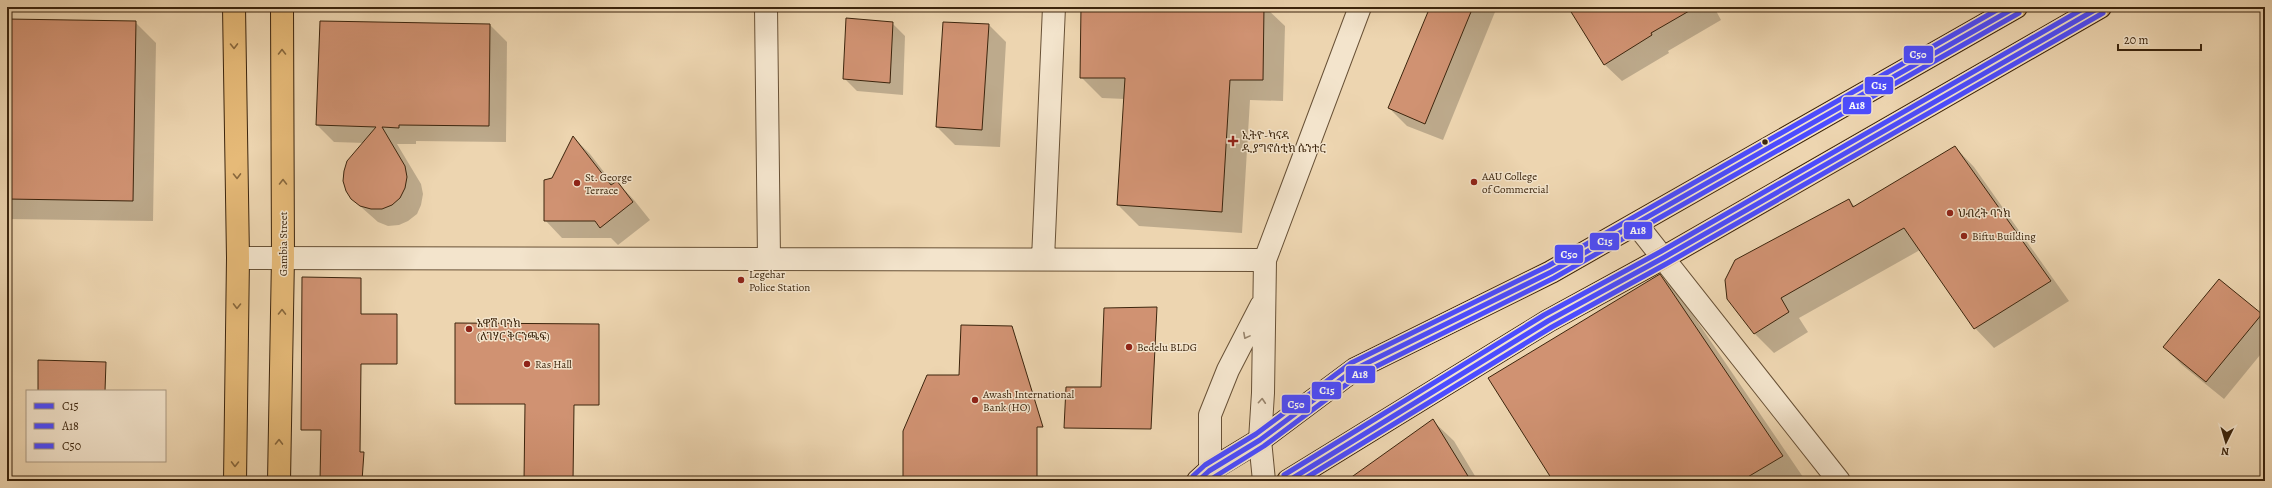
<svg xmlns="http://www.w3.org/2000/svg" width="2272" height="488" font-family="Alegreya,'Noto Serif Ethiopic',serif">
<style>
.shadow{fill:#0003}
.building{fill:#d09272;stroke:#3c250d}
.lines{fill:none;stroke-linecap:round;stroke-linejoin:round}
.minor-casing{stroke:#685136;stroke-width:24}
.major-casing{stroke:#3c250d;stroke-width:24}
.minor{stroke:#f3e4cc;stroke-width:22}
.major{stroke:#e6ba78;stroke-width:22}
.bus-1-casing{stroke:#f3e4cc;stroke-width:8}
.bus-2-casing{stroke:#f3e4cc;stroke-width:8}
.bus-3-casing{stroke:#f3e4cc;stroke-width:8}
.bus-1{stroke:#4c4cff;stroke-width:5}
.bus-2{stroke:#4c4cff;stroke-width:5}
.bus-3{stroke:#4c4cff;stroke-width:5}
.oneway{stroke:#88683d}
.oneway2{stroke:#98846c}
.poi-dot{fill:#8f2418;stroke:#f3e4cc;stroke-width:1.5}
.bus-dot{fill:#3c250d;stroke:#f3e4cc;stroke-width:1.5}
.labels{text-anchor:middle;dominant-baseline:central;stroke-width:3;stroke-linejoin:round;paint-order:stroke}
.poi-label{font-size:11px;fill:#3c250d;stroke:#f3e4cc;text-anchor:start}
.street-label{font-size:11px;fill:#3c250d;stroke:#f3e4cc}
.line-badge{stroke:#f3e4cc;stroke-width:1.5}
.badge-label{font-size:11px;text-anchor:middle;font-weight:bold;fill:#fff}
</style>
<rect width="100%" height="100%" fill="#edd5b0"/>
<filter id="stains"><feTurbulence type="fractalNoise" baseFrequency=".005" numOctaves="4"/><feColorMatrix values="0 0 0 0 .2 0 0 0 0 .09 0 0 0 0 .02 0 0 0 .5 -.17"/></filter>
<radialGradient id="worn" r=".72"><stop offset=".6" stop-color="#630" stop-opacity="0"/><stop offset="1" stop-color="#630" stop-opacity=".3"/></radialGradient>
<path class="shadow" d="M 1082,7 L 1265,7 L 1285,26 L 1283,101 L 1250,100 L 1242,233 L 1139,226 L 1118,205 L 1125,99 L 1102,98 L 1081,77 Z
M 1431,7 L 1490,7 L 1495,12 L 1443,140 L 1407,126 L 1389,108 Z
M 1569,7 L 1714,7 L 1721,20 L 1668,51 L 1669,53 L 1622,81 L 1604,64 Z
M 7,20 L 135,22 L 156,43 L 153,221 L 7,219 Z
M 892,23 L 905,36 L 903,95 L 857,91 L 844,78 Z
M 490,25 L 507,42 L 506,142 L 416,141 L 416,144 L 397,144 L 421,184 L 423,194 L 421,205 L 417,214 L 408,221 L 399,225 L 388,226 L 378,222 L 352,199 L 365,143 L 334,142 L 317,125 Z
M 989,25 L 1006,42 L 1000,147 L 955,145 L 937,127 Z
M 573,137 L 590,154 L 614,185 L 617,182 L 634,200 L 650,220 L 618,245 L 611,238 L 562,238 L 545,220 L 552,178 Z
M 1955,147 L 1974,167 L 2069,301 L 1994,348 L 1975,328 L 1920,250 L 1799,318 L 1808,332 L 1774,353 L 1754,333 L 1849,200 L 1855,207 Z
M 1660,275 L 1680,296 L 1803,477 L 1796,481 L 1554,481 Z
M 2220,281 L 2265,319 L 2265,349 L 2224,399 L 2182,365 L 2164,347 Z
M 1433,421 L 1454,441 L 1478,481 L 1347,481 Z"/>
<path class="building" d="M 1081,7 L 1264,7 L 1263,80 L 1230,80 L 1222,212 L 1117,205 L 1125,78 L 1080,78 Z
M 1430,7 L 1473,7 L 1425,124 L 1388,108 Z
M 1568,7 L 1696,7 L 1651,33 L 1652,35 L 1604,65 Z
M 846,18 L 893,22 L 890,83 L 843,79 Z
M 7,19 L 136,21 L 133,201 L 7,199 Z
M 320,21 L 490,24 L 489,126 L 399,125 L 399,128 L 382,127 L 405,166 L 407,177 L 405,188 L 400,198 L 392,205 L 382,209 L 371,209 L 360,206 L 351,199 L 346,191 L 343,181 L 344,171 L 347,161 L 376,127 L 316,125 Z
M 943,22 L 989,24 L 982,130 L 936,127 Z
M 573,136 L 611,185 L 617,181 L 633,202 L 600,228 L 595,221 L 544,221 L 544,180 L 552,178 Z
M 1955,146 L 2051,281 L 1974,329 L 1904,228 L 1781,298 L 1789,312 L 1754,334 L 1727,299 L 1725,280 L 1735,260 L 1849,199 L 1853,207 Z
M 1660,274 L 1783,456 L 1741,481 L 1553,481 L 1488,378 Z
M 302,277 L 361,278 L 361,314 L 397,314 L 397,364 L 361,364 L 360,452 L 364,452 L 362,481 L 320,481 L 321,430 L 301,430 Z
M 2219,279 L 2262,314 L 2206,382 L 2163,347 Z
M 1157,307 L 1151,429 L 1064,428 L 1066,387 L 1101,387 L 1104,308 Z
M 455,323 L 599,324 L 599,405 L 574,405 L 573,481 L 524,481 L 525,404 L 455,404 Z
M 961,325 L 1012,326 L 1043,427 L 1037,427 L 1037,481 L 903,481 L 903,431 L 927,375 L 959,375 Z
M 38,360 L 106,362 L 105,391 L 38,391 Z
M 1433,419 L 1471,481 L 1346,481 Z"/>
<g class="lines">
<defs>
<path id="minor" d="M 766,7 L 769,258
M 1637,225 L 1839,481
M 238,258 L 1265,260
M 1043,259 L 1054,7
M 1210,481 L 1210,415 L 1228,370 L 1261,306
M 1264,481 L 1260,440 L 1263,393 L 1265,260 L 1360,7"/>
<path id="major" d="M 234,7 L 238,258 L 235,481
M 279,481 L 283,257 L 282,7
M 1198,481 L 1209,471 L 1260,440 L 1355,369 L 1551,272 L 2016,7
M 1288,481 L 1548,321 L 1663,258 L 2100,7"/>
</defs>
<use href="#minor" class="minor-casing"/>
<use href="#major" class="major-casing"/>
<use href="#minor" class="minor"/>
<use href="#major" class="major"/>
<defs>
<path id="bus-1" d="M 1198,481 L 1209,471 L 1260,440 L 1355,369 L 1551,272 L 2016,7
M 1288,481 L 1548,321 L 1663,258 L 2100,7"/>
<path id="bus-2" d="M 1208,481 L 1264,446 L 1359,375 L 1554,278 L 2019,13
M 1301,481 L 1552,327 L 1666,264 L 2103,13"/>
<path id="bus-3" d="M 1284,475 L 1544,315 L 1660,252 L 2086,7
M 1193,476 L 1205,465 L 1256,434 L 1351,363 L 1548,266 L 2002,7"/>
</defs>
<use href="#bus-1" class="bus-1-casing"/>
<use href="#bus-2" class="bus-2-casing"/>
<use href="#bus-3" class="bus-3-casing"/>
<use href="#bus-1" class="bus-1"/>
<use href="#bus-2" class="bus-2"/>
<use href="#bus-3" class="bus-3"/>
</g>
<defs><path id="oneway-chevron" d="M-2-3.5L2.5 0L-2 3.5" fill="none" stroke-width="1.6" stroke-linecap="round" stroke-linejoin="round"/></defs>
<g class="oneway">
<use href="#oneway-chevron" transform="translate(234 46) rotate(89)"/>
<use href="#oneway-chevron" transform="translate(282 52) rotate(-90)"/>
<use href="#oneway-chevron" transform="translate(237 176) rotate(89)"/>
<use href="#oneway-chevron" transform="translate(283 182) rotate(-90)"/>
<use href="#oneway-chevron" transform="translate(237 306) rotate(91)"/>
<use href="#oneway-chevron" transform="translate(282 312) rotate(-89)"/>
<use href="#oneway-chevron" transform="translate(279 442) rotate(-89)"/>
<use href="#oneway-chevron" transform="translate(235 464) rotate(91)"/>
</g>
<g class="oneway2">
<use href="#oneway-chevron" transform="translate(1246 336) rotate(118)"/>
<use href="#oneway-chevron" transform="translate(1262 401) rotate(-86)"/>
</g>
<g class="poi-dot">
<path d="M1231 135h4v4h4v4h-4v4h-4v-4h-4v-4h4z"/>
<circle cx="1474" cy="182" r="4"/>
<circle cx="577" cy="183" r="4"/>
<circle cx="1950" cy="213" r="4"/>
<circle cx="1964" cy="236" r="4"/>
<circle cx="741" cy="280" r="4"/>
<circle cx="469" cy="329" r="4"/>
<circle cx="1129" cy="347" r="4"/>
<circle cx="527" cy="364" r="4"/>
<circle cx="975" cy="400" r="4"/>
</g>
<circle class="bus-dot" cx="1765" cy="142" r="3.5"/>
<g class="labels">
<g class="poi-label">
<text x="1242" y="135">ኢትዮ-ካናዳ<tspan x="1242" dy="13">ዲያግኖስቲክ ሴንተር</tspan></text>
<text x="1482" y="176">AAU College<tspan x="1482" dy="13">of Commercial</tspan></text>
<text x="585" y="177">St. George<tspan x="585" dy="13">Terrace</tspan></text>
<text x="1958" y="213">ህብረት ባንክ</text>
<text x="1972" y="236">Biftu Building</text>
<text x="749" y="274">Legehar<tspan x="749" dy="13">Police Station</tspan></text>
<text x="477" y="323">አዋሽ ባንክ<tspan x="477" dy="13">(ለገሃር ቅርንጫፍ)</tspan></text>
<text x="1137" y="347">Bedelu BLDG</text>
<text x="535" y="364">Ras Hall</text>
<text x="983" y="394">Awash International<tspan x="983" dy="13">Bank (HO)</tspan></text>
</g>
<g class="street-label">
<text transform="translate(283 244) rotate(-90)">Gambia Street</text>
</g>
</g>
<g class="line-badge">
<rect x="1903" y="45" width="31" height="19" rx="4" fill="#4c4cff"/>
<rect x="1864" y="76" width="30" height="19" rx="4" fill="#4c4cff"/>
<rect x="1842" y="96" width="30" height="19" rx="4" fill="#4c4cff"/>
<rect x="1623" y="221" width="30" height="19" rx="4" fill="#4c4cff"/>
<rect x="1589" y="232" width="31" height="19" rx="4" fill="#4c4cff"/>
<rect x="1554" y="244" width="30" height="20" rx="4" fill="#4c4cff"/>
<rect x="1345" y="365" width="31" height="19" rx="4" fill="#4c4cff"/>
<rect x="1311" y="381" width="31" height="19" rx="4" fill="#4c4cff"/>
<rect x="1281" y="394" width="30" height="20" rx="4" fill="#4c4cff"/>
</g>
<g class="badge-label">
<text x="1918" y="58">C50</text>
<text x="1879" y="89">C15</text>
<text x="1857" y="109">A18</text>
<text x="1638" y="234">A18</text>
<text x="1605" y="245">C15</text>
<text x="1569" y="258">C50</text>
<text x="1360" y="378">A18</text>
<text x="1327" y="394">C15</text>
<text x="1296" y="408">C50</text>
</g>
<rect width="2272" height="488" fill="none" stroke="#edd5b0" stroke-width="24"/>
<rect x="8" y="8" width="2256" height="472" fill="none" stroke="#3c250d" stroke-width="2"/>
<rect x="12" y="12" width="2248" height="464" fill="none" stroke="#3c250d"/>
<rect x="26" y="390" width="140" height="72" fill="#f3e4cc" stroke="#aa9880"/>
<rect x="34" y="403" width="20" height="6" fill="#4c4cff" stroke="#aa9880"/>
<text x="62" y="410" font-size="12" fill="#3c250d">C15</text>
<rect x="34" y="423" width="20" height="6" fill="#4c4cff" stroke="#aa9880"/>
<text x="62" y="430" font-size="12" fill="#3c250d">A18</text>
<rect x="34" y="443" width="20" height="6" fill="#4c4cff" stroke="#aa9880"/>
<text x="62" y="450" font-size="12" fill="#3c250d">C50</text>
<g transform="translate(2226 442) rotate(185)" stroke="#f3e4cc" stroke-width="3" paint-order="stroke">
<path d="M0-3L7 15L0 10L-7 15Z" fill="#3c250d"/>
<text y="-6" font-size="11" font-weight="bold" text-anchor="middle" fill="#3c250d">N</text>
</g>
<path d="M2118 44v6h83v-6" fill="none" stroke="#3c250d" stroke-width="2"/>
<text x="2124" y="44" font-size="12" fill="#3c250d" stroke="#f3e4cc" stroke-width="3" paint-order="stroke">20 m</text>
<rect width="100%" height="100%" filter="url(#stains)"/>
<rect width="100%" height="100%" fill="url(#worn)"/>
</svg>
